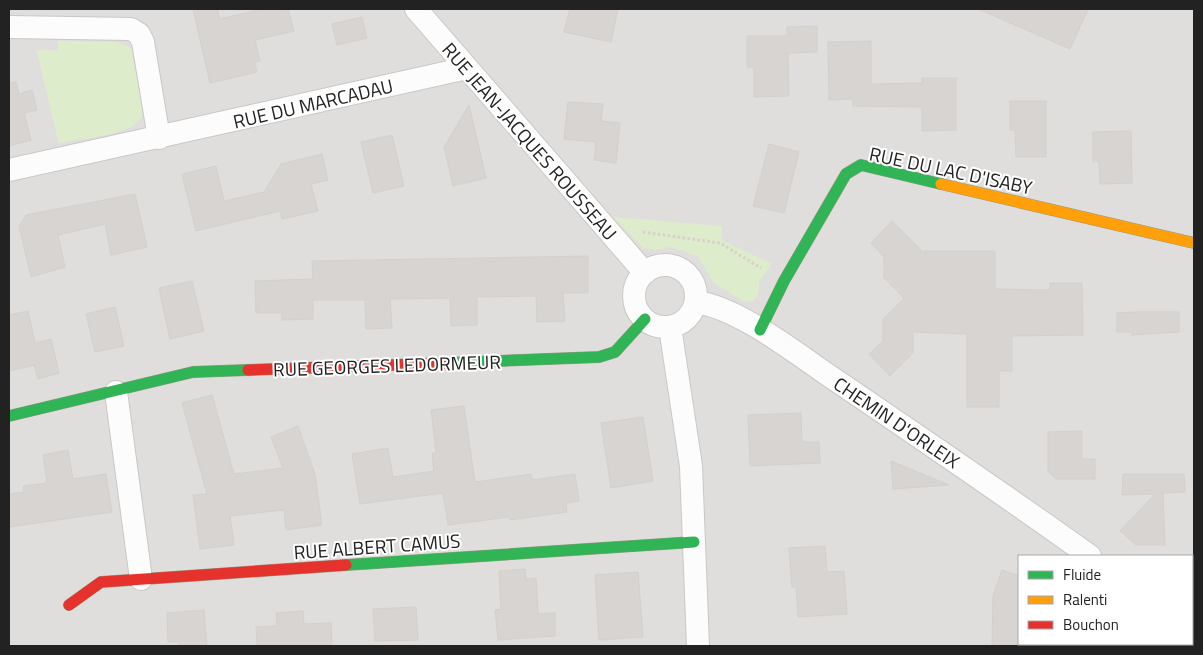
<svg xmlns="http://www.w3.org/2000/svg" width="1203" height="655" font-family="'Titillium Web',sans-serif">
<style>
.residential{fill:#dfdedc;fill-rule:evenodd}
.grass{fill:#ddeccb}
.building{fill:#d7d4d2;stroke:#d3d0cc}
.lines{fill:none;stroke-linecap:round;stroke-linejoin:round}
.street-casing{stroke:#c9c8c7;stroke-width:24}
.fast-casing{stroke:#999a82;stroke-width:12}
.slow-casing{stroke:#999a82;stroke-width:12}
.jam-casing{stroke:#999a82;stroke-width:12}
.path{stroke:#dccecd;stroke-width:3;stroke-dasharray:2.5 2.5;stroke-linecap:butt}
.street{stroke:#fdfcfc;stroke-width:22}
.fast{stroke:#30b455;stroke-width:11}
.slow{stroke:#ff9f0a;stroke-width:11}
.jam{stroke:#e5322d;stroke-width:11}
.labels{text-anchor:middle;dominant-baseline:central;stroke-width:4;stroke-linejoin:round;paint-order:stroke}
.street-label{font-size:19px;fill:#222;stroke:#fff}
</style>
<rect width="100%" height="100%" fill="#f0eeeb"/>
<path class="residential" d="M 9,9 L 1194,9 L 1194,646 L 9,646 ZM 59,41 L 59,143 L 37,50 L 59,51 ZM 1019,556 L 1192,556 L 1192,644 L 1019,644 Z"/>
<path class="grass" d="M 58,41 L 117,42 L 131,48 L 142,106 C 143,112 143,117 139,121 C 126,135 79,139 59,143 L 37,50 L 58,51 Z
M 613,217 L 722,226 L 722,240 L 772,264 L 759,281 L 759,291 L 754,301 L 745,302 L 714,283 L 698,256 L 671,247 L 655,250 L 644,248 Z"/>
<path class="building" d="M 193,9 L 217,9 L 220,19 L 262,9 L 288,9 L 294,31 L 255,40 L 260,61 L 254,62 L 257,72 L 210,83 Z
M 570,9 L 618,9 L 611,42 L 564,32 Z
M 978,9 L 1088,9 L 1070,49 Z
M 362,17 L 367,38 L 337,45 L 332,24 Z
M 817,26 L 817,52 L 788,53 L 789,96 L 754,97 L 754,67 L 747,67 L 747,36 L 787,36 L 787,27 Z
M 871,41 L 871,84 L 922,83 L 922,78 L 956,78 L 956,130 L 922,131 L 922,107 L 853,106 L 853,99 L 829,100 L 828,42 Z
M 16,82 L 19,94 L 32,90 L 37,110 L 24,113 L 31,140 L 9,146 L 9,83 Z
M 1010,101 L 1046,101 L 1046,157 L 1016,157 L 1015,130 L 1010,130 Z
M 568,102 L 603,104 L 601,121 L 620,123 L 616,163 L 594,160 L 596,142 L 564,139 Z
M 469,105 L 486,178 L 453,186 L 444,147 Z
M 1131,131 L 1132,183 L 1100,184 L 1099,161 L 1093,162 L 1093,132 Z
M 392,135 L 404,186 L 373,193 L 361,142 Z
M 769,144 L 799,152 L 784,213 L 753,206 Z
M 322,154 L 328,180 L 311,184 L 318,211 L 282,219 L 280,211 L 196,231 L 182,174 L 216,166 L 224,201 L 264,192 L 281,164 Z
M 135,194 L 147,247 L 111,255 L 105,224 L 58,235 L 65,267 L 31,277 L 19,226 L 26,215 Z
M 892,221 L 924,253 L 924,251 L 995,251 L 995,289 L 1050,290 L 1050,283 L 1082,283 L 1083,335 L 1012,336 L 1012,371 L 999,371 L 999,407 L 967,407 L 967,334 L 913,332 L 913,353 L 890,376 L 869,354 L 883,341 L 883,319 L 904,298 L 884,278 L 884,257 L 871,243 Z
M 588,256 L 588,293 L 563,293 L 565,321 L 537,322 L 536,296 L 477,297 L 477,325 L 451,326 L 450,298 L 390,299 L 392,328 L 366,329 L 365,300 L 313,300 L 313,319 L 282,320 L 282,313 L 256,313 L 255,281 L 313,279 L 312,261 Z
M 192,281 L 204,331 L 170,339 L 159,288 Z
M 115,307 L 124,346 L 95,352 L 86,314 Z
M 28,311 L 35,343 L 51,339 L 59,373 L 38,379 L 34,365 L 9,371 L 9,315 Z
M 1132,312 L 1179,312 L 1179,332 L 1132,335 L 1132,332 L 1117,332 L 1117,313 Z
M 212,395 L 234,474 L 283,468 L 271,437 L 298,426 L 315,474 L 322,525 L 286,530 L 284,510 L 230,516 L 234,545 L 200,549 L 193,495 L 207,494 L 182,403 Z
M 464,406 L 475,482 L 531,474 L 532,480 L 575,474 L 579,501 L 566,503 L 567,512 L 510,520 L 509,517 L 448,525 L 443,493 L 360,504 L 352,454 L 388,448 L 393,477 L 434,471 L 432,454 L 436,452 L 431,410 Z
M 801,413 L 802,442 L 819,442 L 820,463 L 750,466 L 748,415 Z
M 643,417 L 653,481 L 611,488 L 601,423 Z
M 1082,431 L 1082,459 L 1095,459 L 1095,479 L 1056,479 L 1048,471 L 1048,432 Z
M 68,450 L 73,479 L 106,474 L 112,512 L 9,527 L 9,494 L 24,492 L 23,486 L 47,483 L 43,455 Z
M 891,461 L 949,485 L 893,489 Z
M 1123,474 L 1184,474 L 1185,492 L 1163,493 L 1165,545 L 1136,545 L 1120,531 L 1155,494 L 1122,495 Z
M 825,546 L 827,572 L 844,571 L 847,614 L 798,617 L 796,587 L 792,587 L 789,548 Z
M 525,569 L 526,579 L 536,578 L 538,614 L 555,613 L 555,636 L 498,640 L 495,610 L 501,609 L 499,571 Z
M 1002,570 L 1019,576 L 1019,646 L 992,646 L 993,596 Z
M 638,572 L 643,637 L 599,640 L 595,575 Z
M 416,607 L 418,640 L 375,641 L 373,609 Z
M 204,610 L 207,646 L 179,646 L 179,642 L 168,642 L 167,613 Z
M 303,611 L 304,624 L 331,623 L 332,646 L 257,646 L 256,627 L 277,626 L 276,613 Z"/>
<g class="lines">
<defs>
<path id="street" d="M 416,9 L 645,273
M 9,27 L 131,29 L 139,34 L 143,42 L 159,138
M 9,170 L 467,68
M634 296a31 31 0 1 1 62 0a31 31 0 1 1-62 0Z
M 696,302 C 739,308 794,352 831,377 C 918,436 1005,495 1090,556
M 670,327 L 691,466 L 698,646
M 116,392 L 141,579
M 1192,629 L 1194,631"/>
<path id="fast" d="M 760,330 L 784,281 L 846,174 L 861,165 L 941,184
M 448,363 L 599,357 L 615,352 L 645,319
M 9,416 L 193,372 L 248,370
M 346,565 L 694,542"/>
<path id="slow" d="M 941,184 L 1194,243"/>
<path id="jam" d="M 248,370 L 448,363
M 69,605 L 101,582 L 346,565"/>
</defs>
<use href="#street" class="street-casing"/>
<use href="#fast" class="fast-casing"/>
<use href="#slow" class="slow-casing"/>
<use href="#jam" class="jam-casing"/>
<path class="path" d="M 643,232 L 720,243 L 761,268"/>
<use href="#street" class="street"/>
<use href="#fast" class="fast"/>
<use href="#slow" class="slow"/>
<use href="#jam" class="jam"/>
</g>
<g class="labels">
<g class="street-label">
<text transform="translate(313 103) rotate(-13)">RUE DU MARCADAU</text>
<text transform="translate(530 141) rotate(49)">RUE JEAN-JACQUES ROUSSEAU</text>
<text transform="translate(951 170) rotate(12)">RUE DU LAC D'ISABY</text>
<text transform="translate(387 365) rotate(-2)">RUE GEORGES LEDORMEUR</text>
<text transform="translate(897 422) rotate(34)">CHEMIN D'ORLEIX</text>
<text transform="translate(377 546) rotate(-4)">RUE ALBERT CAMUS</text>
</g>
</g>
<rect width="1203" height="655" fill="none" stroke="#222222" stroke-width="20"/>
<rect x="1018" y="555" width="175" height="90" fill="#ffffff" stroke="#a7a7a7"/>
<rect x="1028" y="571" width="25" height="8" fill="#30b455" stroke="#a7a7a7"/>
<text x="1063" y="580" font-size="15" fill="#222222">Fluide</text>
<rect x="1028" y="596" width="25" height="8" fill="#ff9f0a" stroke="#a7a7a7"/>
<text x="1063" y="605" font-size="15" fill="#222222">Ralenti</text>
<rect x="1028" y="621" width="25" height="8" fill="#e5322d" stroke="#a7a7a7"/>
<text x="1063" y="630" font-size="15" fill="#222222">Bouchon</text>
</svg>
